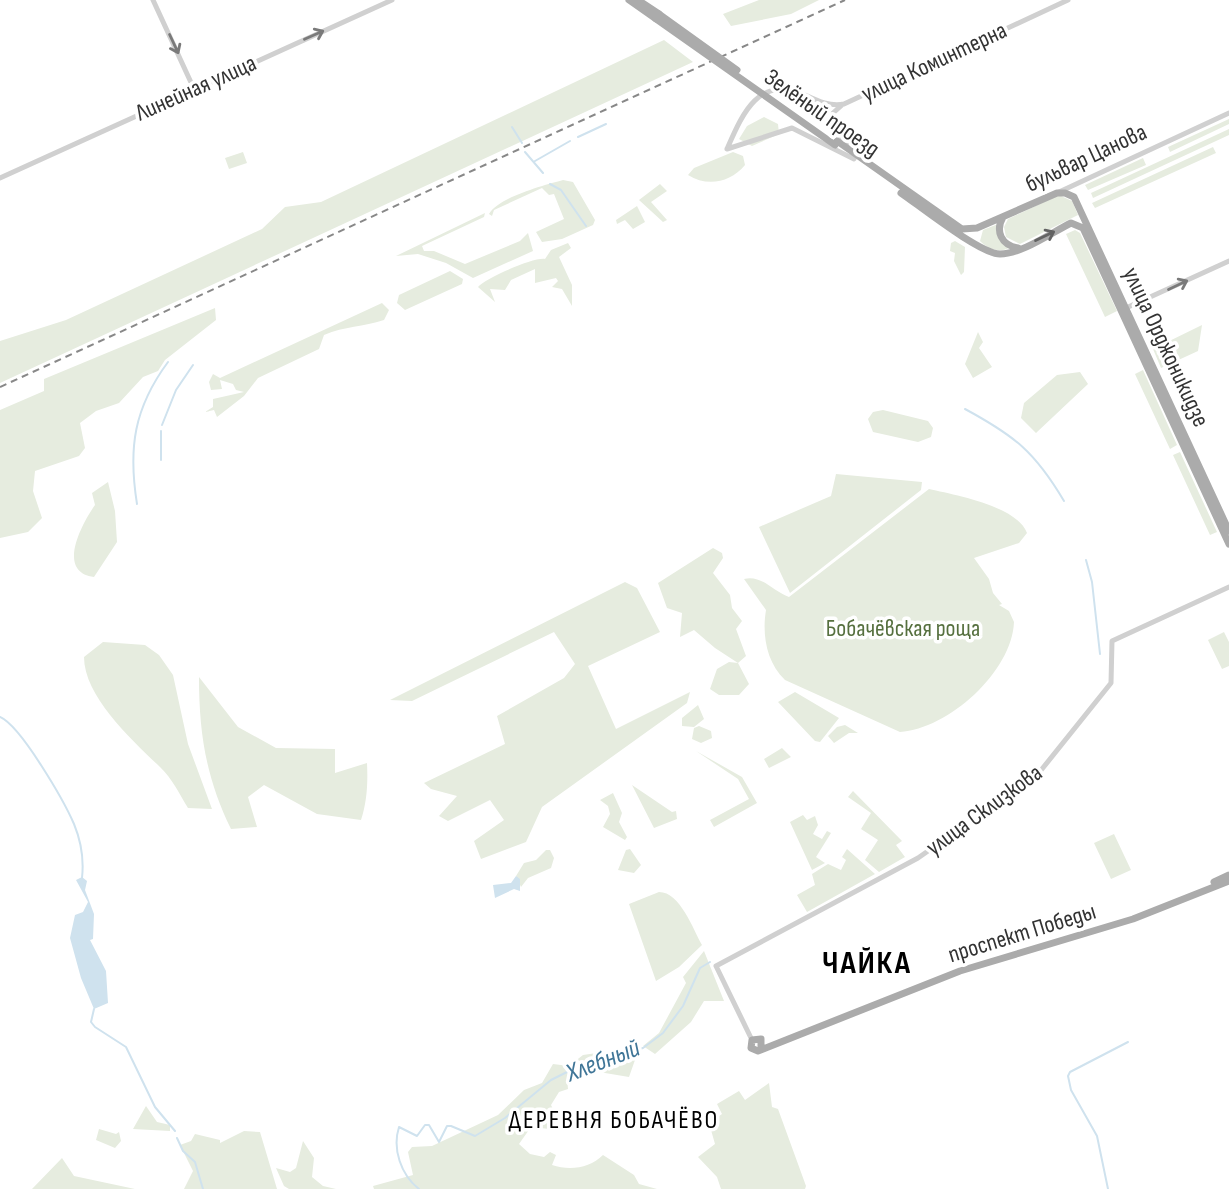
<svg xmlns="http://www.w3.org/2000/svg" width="1229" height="1189" font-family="'Sofia Sans Condensed',sans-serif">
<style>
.green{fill:#e6ecdf}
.water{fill:#cfe2ee}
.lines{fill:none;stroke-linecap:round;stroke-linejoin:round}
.stream{stroke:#cfe2ee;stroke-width:2}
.minor{stroke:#d0d0d0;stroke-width:5}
.major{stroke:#ababab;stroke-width:7}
.rail{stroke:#888;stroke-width:2;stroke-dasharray:7 5;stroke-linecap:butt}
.major-bridge{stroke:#ababab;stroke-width:7}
.oneway{stroke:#7a7a7a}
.oneway2{stroke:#636363}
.labels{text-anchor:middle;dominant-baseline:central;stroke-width:7;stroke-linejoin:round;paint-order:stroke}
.street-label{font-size:24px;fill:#333;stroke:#fff}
.park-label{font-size:24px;fill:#56703f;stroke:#fff}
.water-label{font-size:26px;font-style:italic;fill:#3f7597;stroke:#fff}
.neighbourhood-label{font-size:26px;letter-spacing:2px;fill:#000;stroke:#fff}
.district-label{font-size:32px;font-weight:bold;letter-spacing:2px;fill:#000;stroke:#fff}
</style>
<rect width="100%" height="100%" fill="#fff"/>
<path class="green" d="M 759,0 L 819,0 L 791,14 L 731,26 L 723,14 Z
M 664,40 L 693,62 L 0,383 L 0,341 L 66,320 L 262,229 L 285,207 L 321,202 Z
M 764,117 L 778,124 L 779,134 L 752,146 L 739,139 L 747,126 Z
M 1229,119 L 1229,124 L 1170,152 L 1168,147 Z
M 1229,129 L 1229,135 L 1093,198 L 1091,193 Z
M 1213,147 L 1216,153 L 1095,208 L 1092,203 Z
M 243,152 L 247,163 L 229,169 L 225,158 Z
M 733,152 L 743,156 L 745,165 C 730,183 707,187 688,175 L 694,168 Z
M 1143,158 L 1146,165 L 1088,190 L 1085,185 Z
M 563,180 L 573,182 L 595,220 L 593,225 L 562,239 L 542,242 L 536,232 L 564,219 L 554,194 L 549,195 L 542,188 L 494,210 L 492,216 L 489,214 C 499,197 545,185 563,180 Z
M 660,184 L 667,191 L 651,202 L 667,220 L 663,222 L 639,200 Z
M 1059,195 L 1072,201 L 1078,215 L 1020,244 L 1006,237 L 1004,227 L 1008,219 Z
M 637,206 L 645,222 L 633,229 L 625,220 L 617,224 L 616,220 Z
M 485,213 L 484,217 L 422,246 L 424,251 L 434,251 L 465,264 L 520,241 L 528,233 L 533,251 L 473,278 L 446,263 L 418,254 L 396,256 Z
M 998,224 L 1009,248 C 999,253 988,249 980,241 L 983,230 Z
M 1075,230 L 1080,233 L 1117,311 L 1105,317 L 1066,234 Z
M 955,241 L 965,247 L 964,272 L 961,275 L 954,261 L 955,253 L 950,251 L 951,243 Z
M 568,243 L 571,248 L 559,257 L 572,285 L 572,306 L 562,289 L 552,287 L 558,281 L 556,278 L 535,283 L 535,269 L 511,280 L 505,290 L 490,289 L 495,302 L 478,287 C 485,278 534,257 545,259 L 551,250 Z
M 450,271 L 463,279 L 462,284 L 405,310 L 397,303 L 399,295 Z
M 382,303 L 389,310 L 384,320 C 363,327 345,326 324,335 L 319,349 L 258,378 L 244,396 L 217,417 L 214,410 L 205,412 L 213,407 L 213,399 L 244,392 L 236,390 L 233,384 L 220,380 L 222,389 L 211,390 L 209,382 L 213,374 L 220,378 Z
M 215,308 L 216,320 L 165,360 L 158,371 L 143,377 L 119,403 L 96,411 L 80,423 L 85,448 L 79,456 L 35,471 L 33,491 L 42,518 L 28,532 L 0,538 L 0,410 L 44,391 L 44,379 Z
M 1202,325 L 1198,351 L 1161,368 L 1153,349 Z
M 978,332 L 983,342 L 979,348 L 992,367 L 973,378 L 965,364 Z
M 1143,370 L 1177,445 L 1170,449 L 1135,374 Z
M 1080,372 L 1088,384 L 1036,433 L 1021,418 L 1024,403 L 1057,375 Z
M 883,410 L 928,421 L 933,428 L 931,437 L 918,442 L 873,432 L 868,419 L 873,412 Z
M 1180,452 L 1217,532 L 1210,535 L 1173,455 Z
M 836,474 L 922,482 L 921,490 L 790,593 L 759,527 L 831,496 Z
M 108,482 L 115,511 L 117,542 L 94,577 C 55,572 83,522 95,505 L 92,493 Z
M 929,489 C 955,495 1017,506 1027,533 L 1019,543 L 974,558 L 989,579 L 993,593 L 1002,604 L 999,605 L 1009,611 L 1014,622 C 1012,672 948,729 900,732 L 785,680 C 766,662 762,634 766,610 L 744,579 C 761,574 774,592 789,597 Z
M 713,548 L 722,553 L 723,558 L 713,573 L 730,595 L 732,608 L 742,621 L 736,629 L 746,656 L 738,663 L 749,684 L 739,695 L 719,695 L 710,689 L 717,669 L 729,662 L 738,663 L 715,648 L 694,630 L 680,637 L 682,613 L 667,608 L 658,583 Z
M 625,582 L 637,588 L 660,632 L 588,666 L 616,729 L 690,692 L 687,703 L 542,807 L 526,842 L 481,859 L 474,841 L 504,820 L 490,800 L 448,821 L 439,816 L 457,796 L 431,789 L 424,783 L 505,744 L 497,716 L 564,678 L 575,664 L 554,632 L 412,701 L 390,700 Z
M 1224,632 L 1229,642 L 1229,666 L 1222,669 L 1208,640 Z
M 103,642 L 145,645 L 159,655 L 173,675 L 188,744 L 212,809 L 188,808 C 180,795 172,778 160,767 C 133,741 84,697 84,657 Z
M 199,677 L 238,727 L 276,748 L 335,749 L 335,773 L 367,763 C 368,783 367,802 361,820 L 317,814 L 264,785 L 248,797 L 257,827 L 231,829 C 206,778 199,733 199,677 Z
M 795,692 L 839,718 L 820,742 L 815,741 L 778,702 Z
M 698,705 L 704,719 L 694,727 L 682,726 L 682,718 Z
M 845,725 L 858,733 L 849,733 L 834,743 L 828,736 L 837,727 Z
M 699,726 L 711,731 L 712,738 L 701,743 L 692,739 L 694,728 Z
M 782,748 L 791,757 L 769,768 L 764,759 Z
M 696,751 L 742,777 L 757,803 L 714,827 L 710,820 L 749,799 L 738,779 Z
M 632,785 L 672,812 L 676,811 L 677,819 L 654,828 Z
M 853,791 L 902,841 L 896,845 L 905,857 L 879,872 L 865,860 L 878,840 L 861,829 L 871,813 L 848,797 Z
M 613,793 L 622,813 L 619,822 L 627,837 L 625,840 L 603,827 L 610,814 L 608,806 L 600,800 Z
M 803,815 L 807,820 L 815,816 L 818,825 L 813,834 L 822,839 L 827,831 L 831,833 L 816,857 L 825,863 L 812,870 L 790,822 Z
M 1114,834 L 1131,870 L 1111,879 L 1094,843 Z
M 630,849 L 641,865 L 634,873 L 618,870 L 626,850 Z
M 847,849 L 875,874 L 807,912 L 797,895 L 815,885 L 812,874 L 828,864 L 841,870 L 846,860 L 842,857 Z
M 546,850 L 550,850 L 554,858 L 551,868 L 528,878 L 521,887 L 516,876 L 524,863 L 536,860 Z
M 659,892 C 680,892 693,929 702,945 L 679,967 L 656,981 L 629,904 Z
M 704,951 L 724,1001 L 704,1001 L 691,1022 L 655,1054 L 643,1046 L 659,1033 L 686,983 L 683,977 Z
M 631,1048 L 635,1060 L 629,1077 L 599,1072 L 567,1078 L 568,1089 L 559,1092 L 551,1105 L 560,1124 L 559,1130 L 531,1127 L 519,1144 L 530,1154 L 544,1157 L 550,1152 L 556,1155 L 552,1165 C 570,1171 590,1168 603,1155 L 634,1175 L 639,1184 L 657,1189 L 374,1189 L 373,1186 L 413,1175 L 408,1152 L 412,1147 L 432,1146 L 498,1115 L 524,1090 L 542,1083 L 553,1064 L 569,1066 L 583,1055 Z
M 769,1083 L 772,1107 L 778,1109 L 806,1186 L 805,1189 L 721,1189 L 717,1177 L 698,1157 L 715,1144 L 709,1123 L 722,1114 L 717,1104 L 739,1091 L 745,1100 Z
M 146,1106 L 157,1122 L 170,1125 L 170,1131 L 133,1129 Z
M 99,1129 L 116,1134 L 119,1132 L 121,1141 L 115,1148 L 96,1140 Z
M 244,1131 L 260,1132 L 277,1189 L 184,1189 L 193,1171 L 180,1145 L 191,1141 L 195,1134 L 220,1140 L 220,1143 Z
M 303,1141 L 314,1158 L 312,1177 L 323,1186 L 336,1189 L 289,1189 L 284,1186 L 276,1168 L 290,1172 L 296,1168 Z
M 62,1158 L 74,1176 L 135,1189 L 32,1189 Z"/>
<path class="water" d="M 516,876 L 520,879 L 520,891 L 514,889 L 495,898 L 493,885 L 511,883 Z
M 82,877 L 87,881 L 85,890 L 94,914 L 93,939 L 90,940 L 106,971 L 108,1003 L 94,1009 L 81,978 L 70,938 L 75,915 L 83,912 L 88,902 L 76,880 Z"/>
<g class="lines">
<path class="stream" d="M 512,127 L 522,143
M 578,137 L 606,124
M 525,152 L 543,173
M 535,161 L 570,141
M 550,184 L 561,190 L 586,226
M 965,409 C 1015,436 1035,452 1064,501
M 162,425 L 176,390 L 193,365
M 161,460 L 161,431
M 137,504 C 128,448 134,408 168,362
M 1086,560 L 1092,582 L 1100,654
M 0,717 C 21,726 64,801 74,824 C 81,841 84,860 82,878
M 970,813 L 993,799
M 94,1009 L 91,1022 L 95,1027 L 126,1047 L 155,1107 L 175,1131
M 177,1138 L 183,1151 L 195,1162 L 203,1189
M 419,1189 C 401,1175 392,1149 399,1127 L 417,1136 L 425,1125 L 429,1125 L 439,1142 L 447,1126 L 451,1126 L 475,1136 L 505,1118 L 551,1080 L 569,1071 L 643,1048 L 663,1033 L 683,1006 L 700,968 L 710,962
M 1108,1189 L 1097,1136 L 1071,1090 L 1068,1076 L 1070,1072 L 1128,1042"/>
<path class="minor" d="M 153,0 L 194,89
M 804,97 L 849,146
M 830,125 L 833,113 L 842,105
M 727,149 C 742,115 758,75 803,94 C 816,100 829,107 844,104 L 1068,0
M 727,149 L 792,128 L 854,159
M 0,178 L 392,0
M 1059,192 L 1229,113
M 1126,308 L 1229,261
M 752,1040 L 716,966 L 918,858 L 1038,774 L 1111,683 L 1112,641 L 1229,587"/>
<path class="major" d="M 629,0 L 656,19
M 638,0 L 659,14
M 837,141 L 962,229 L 977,228 L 1057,193 L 1065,193 L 1074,197 L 1229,531
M 901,193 C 920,206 980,254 1000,254 C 1022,254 1051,233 1071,223 L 1083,228 L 1229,544
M 1003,217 C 995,231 1001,245 1018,248
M 1214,882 L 1229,875
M 761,1049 L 761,1039 L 752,1040 L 751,1048 L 758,1051 L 960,971 L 1133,919 L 1229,881"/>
<path class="rail" d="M 0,387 L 845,0"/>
<path class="major-bridge" d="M 659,14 L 737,70
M 656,19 L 835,145"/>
</g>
<defs><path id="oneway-shaft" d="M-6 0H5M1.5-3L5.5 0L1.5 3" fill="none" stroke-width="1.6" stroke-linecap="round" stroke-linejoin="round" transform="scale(1.75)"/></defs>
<g class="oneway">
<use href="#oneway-shaft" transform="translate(314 35) rotate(-24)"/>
<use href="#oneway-shaft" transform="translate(174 44) rotate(65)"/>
<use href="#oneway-shaft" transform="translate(1178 285) rotate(-25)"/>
</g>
<use class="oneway2" href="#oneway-shaft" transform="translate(1045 236) rotate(-26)"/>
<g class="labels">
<g class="street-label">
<text transform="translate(934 62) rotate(-25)">улица Коминтерна</text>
<text transform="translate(196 88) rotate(-24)">Линейная улица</text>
<text transform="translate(822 113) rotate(35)">Зелёный проезд</text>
<text transform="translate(1086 158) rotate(-25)">бульвар Цанова</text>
<text transform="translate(1166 347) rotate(65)">улица Орджоникидзе</text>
<text transform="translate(984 810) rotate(-36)">улица Склизкова</text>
<text transform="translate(1022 933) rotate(-17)">проспект Победы</text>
</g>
<g class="park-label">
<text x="903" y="628">Бобачёвская роща</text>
</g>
<g class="water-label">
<text transform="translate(603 1061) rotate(-21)">Хлебный</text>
</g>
<g class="neighbourhood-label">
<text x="614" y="1120">ДЕРЕВНЯ БОБАЧЁВО</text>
</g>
<g class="district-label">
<text x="867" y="963">ЧАЙКА</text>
</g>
</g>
</svg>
